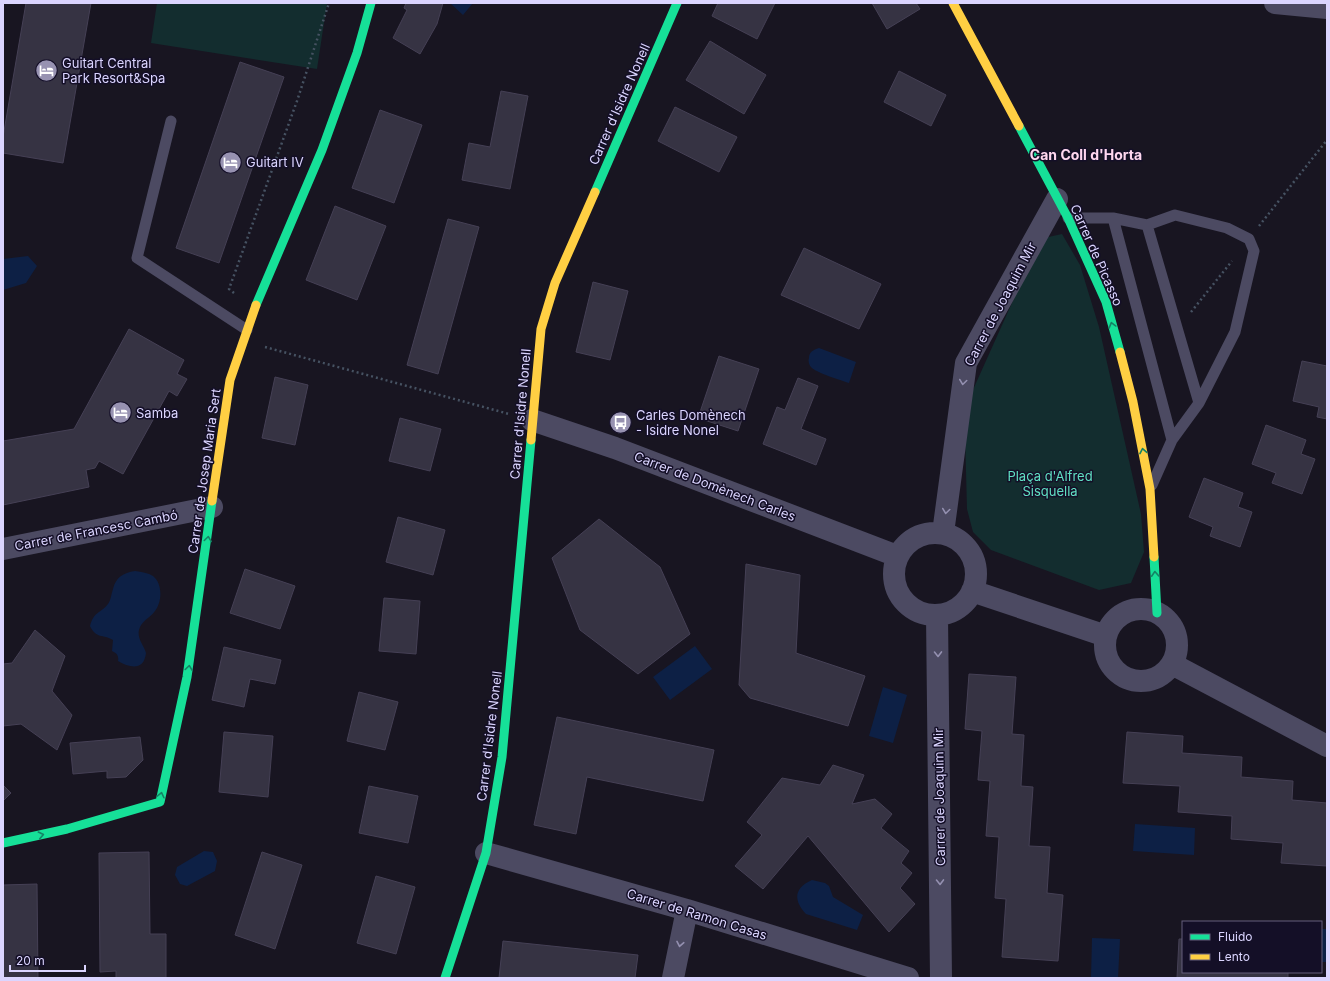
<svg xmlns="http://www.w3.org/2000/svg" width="1330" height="981" font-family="Inter,sans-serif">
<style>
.green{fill:#132d2f}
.water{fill:#0d2045}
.building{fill:#363343;stroke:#454055}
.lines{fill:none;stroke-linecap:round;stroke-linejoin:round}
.path{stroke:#465262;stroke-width:2.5;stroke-dasharray:2 3;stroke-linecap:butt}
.lane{stroke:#4c4a62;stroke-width:11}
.street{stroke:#4c4a62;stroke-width:22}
.fast{stroke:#16e098;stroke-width:9}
.slow{stroke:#ffcf43;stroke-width:9}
.oneway{stroke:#158265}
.oneway2{stroke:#9490b0}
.labels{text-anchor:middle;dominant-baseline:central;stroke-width:3;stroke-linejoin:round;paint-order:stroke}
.poi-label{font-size:13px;fill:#dbd5ff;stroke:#140f27;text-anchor:start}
.street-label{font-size:13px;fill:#dbd5ff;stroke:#140f27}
.park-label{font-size:13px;fill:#60e0c4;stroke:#140f27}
.neighbourhood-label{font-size:14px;font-weight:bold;fill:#ffd7ef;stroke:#140f27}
</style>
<rect width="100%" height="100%" fill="#181521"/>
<path class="green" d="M 157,3 L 327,3 L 317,69 L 151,43 Z
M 1062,234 L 1080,265 L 1099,327 L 1141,514 L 1144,552 L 1131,583 L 1099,590 L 991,550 L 973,532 L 967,509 L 965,434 L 972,392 L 1034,254 L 1044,238 Z"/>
<path class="water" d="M 450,3 L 473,3 L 463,15 Z
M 28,256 L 37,266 L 26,283 L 3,290 L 3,259 Z
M 819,348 L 856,362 L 849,383 C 841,380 816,373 811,367 C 809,365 808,361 809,358 C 809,352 813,350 819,348 Z
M 135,571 C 142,572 148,573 153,576 C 163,584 162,602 155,611 C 150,618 141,621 139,630 C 137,639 144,645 146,653 C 144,671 130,668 118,661 C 119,656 117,653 112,651 L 113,640 C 103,634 96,639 90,626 C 94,611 100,614 108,604 C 111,600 111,595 113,589 C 116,577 123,573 135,571 Z
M 695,646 L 712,669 L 670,700 L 653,677 Z
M 883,687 L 907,695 L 893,743 L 869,736 Z
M 1135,824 L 1195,828 L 1194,855 L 1133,851 Z
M 204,851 L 213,852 L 217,861 L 215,871 L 187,886 L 180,884 L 175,875 L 177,867 Z
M 812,880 L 825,883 L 829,886 L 833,897 L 863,915 L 857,930 L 806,914 C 793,900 794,888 812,880 Z
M 1321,929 L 1327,929 L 1327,962 L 1321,962 Z
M 1092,938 L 1120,939 L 1118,978 L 1091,978 Z"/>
<path class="building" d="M 26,3 L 91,3 L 63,163 L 3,153 L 3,137 Z
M 406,3 L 443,3 L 437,24 L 420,54 L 393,38 L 407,10 L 404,8 Z
M 718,3 L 775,3 L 757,39 L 712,16 Z
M 872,3 L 916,3 L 920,9 L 887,29 Z
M 710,41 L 766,75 L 744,114 L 686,80 Z
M 240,62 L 284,77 L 219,263 L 176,248 Z
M 899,71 L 946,95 L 931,126 L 884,102 Z
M 501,91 L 528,96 L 510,189 L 462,180 L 469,143 L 490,147 Z
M 675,107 L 737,137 L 719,172 L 658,141 Z
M 380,110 L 422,125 L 394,203 L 352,188 Z
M 335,206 L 386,226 L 357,300 L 306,280 Z
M 448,219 L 479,227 L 438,374 L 407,365 Z
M 804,248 L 881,284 L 859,329 L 781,295 Z
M 593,282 L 628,291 L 610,360 L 576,352 Z
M 129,329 L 184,360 L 177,374 L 187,379 L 177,396 L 169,391 L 123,474 L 99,461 L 95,468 L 86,470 L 89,487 L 3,505 L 3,441 L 74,429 Z
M 719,356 L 759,369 L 738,431 L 698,418 Z
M 1302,361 L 1327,366 L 1327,419 L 1317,417 L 1319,407 L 1293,401 Z
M 275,377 L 308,385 L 295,445 L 262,438 Z
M 798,378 L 818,386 L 801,429 L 826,439 L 816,465 L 763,444 L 777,407 L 785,410 Z
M 400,418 L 441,429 L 430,471 L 389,461 Z
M 1266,425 L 1306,440 L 1301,454 L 1315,459 L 1302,494 L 1272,483 L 1276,473 L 1252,464 Z
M 1204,478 L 1243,493 L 1238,507 L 1252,512 L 1240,547 L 1210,536 L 1213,527 L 1189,517 Z
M 398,517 L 445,530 L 433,575 L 386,562 Z
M 599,519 L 660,567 L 690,634 L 638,674 L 580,630 L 552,558 Z
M 746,564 L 800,575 L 796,653 L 865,676 L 848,726 L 750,698 L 739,685 Z
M 245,569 L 295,586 L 280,629 L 230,613 Z
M 384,598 L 420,601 L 416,654 L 379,651 Z
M 35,630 L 65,656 L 52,691 L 72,715 L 57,750 L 21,724 L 3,726 L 3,664 L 12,663 Z
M 224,647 L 281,660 L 275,684 L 250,679 L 244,707 L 212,700 Z
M 969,674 L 1016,677 L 1012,734 L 1024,735 L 1021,786 L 1033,787 L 1029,846 L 1050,847 L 1047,893 L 1063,895 L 1058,961 L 1002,957 L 1006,899 L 995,898 L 999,837 L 986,836 L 990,781 L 978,780 L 982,731 L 965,729 Z
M 359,692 L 398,702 L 385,750 L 347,741 Z
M 557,717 L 714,750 L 703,801 L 587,777 L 576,834 L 534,825 Z
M 224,732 L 273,736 L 268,797 L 219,792 Z
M 1127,732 L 1183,736 L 1182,753 L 1242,757 L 1241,777 L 1293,781 L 1292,800 L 1327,803 L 1327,866 L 1281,863 L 1283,843 L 1231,839 L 1232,816 L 1178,812 L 1180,786 L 1123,783 Z
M 140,737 L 143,760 L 126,777 L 107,778 L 107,771 L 73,774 L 70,743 Z
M 833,765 L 864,775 L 852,804 L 875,799 L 892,814 L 881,828 L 909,851 L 901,863 L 912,873 L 900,888 L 915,904 L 889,932 L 808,836 L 763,889 L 735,866 L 762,835 L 747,822 L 782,778 L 820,785 Z
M 3,785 L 11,793 L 3,801 Z
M 369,786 L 418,796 L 408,843 L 359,833 Z
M 149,852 L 150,934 L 166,934 L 166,978 L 116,978 L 116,971 L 100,972 L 99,853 Z
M 262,852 L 302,865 L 275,949 L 235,935 Z
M 376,876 L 415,887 L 396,954 L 357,943 Z
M 37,884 L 38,978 L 3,978 L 3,885 Z
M 1179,939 L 1183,939 L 1183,972 L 1288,972 L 1288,978 L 1177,978 Z
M 503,941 L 638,955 L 635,978 L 499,978 Z"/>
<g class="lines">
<path class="path" d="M 1259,226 L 1327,140
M 234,293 L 229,289 L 297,101 L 329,3
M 1191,312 L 1232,261
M 265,347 L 509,414"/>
<path class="lane" d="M 171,121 L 137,258 L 247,330
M 1068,218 L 1113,218 L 1147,225 L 1199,403 L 1172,440 L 1152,485
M 1113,218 L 1172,440
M 1147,225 L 1175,215 L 1227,228 L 1249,239 L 1254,251 L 1235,332 L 1199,403"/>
<path class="street" d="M 1275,3 L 1327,8
M 532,420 L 615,448 L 897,556
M894 574a41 41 0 1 1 82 0a41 41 0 1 1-82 0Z
M 943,533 L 966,363 L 1057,199
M 3,549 L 212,507
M 972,591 L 1106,636
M1105 645a36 36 0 1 1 72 0a36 36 0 1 1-72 0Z
M 937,615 L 941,978
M 1172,664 L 1327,746
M 486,853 L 687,910 L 908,978
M 673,978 L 687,910"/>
<path class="fast" d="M 1019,126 L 1068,218 L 1106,302 L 1120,352
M 595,192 L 677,3
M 256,305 L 322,150 L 357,53 L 371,3
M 1154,557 L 1157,613
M 3,843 L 67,829 L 160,802 L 187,677 L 212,501
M 445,978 L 486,853 L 502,757 L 531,440"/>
<path class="slow" d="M 953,3 L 1019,126
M 1120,352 L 1133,402 L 1150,489 L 1154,557
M 531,440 L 541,329 L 555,283 L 595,192
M 212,501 L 230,380 L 256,305"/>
</g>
<defs><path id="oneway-chevron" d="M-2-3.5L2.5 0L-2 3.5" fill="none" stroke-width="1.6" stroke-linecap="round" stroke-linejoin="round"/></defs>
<g class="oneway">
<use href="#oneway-chevron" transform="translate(1112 325) rotate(-105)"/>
<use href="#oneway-chevron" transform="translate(1143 451) rotate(-101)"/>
<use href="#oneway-chevron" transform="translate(208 539) rotate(-82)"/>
<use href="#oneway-chevron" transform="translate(1155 574) rotate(-93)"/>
<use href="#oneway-chevron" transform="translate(189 668) rotate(-82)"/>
<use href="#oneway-chevron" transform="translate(161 795) rotate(-77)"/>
<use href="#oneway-chevron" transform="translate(41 835) rotate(-12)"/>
</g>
<g class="oneway2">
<use href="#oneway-chevron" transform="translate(963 382) rotate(98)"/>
<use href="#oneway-chevron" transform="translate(946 511) rotate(98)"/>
<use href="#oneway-chevron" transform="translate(938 654) rotate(89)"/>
<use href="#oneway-chevron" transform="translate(940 882) rotate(89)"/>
<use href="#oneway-chevron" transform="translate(680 944) rotate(101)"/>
</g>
<defs>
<symbol id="hotel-disc" viewBox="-11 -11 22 22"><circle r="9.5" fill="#9792b1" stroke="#140f27"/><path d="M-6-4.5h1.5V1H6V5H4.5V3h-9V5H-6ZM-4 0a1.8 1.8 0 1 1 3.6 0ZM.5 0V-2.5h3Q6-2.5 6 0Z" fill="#fff"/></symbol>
<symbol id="bus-disc" viewBox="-11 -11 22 22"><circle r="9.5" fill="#9792b1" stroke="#140f27"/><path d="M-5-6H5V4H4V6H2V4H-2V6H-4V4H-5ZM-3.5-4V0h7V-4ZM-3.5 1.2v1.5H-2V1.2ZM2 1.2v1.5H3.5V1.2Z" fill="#fff"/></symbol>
</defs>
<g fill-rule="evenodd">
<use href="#hotel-disc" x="34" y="58" width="25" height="25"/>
<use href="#hotel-disc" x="218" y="150" width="25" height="25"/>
<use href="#hotel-disc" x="108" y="400" width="25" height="25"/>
<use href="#bus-disc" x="608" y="410" width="25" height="25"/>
</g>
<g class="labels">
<g class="poi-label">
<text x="62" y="63">Guitart Central<tspan x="62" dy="15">Park Resort&amp;Spa</tspan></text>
<text x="246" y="162">Guitart IV</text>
<text x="136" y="413">Samba</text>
<text x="636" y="415">Carles Domènech<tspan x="636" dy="15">- Isidre Nonel</tspan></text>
</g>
<g class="street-label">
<text transform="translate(619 104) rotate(-66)">Carrer d'Isidre Nonell</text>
<text transform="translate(1097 255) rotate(66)">Carrer de Picasso</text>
<text transform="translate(1000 304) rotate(-62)">Carrer de Joaquim Mir</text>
<text transform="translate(520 414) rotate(-85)">Carrer d'Isidre Nonell</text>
<text transform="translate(204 471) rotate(-82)">Carrer de Josep Maria Sert</text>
<text transform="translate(715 486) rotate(21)">Carrer de Domènech Carles</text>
<text transform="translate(96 530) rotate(-11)">Carrer de Francesc Cambó</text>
<text transform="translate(489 736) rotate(-83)">Carrer d'Isidre Nonell</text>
<text transform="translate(939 797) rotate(-91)">Carrer de Joaquim Mir</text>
<text transform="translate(697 914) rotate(17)">Carrer de Ramon Casas</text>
</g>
<g class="park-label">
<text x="1050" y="476">Plaça d'Alfred<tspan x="1050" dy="15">Sisquella</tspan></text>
</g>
<g class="neighbourhood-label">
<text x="1086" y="154">Can Coll d'Horta</text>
</g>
</g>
<rect width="1330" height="981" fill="none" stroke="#dbd5ff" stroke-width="8"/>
<rect x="1182" y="921" width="140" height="52" fill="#140f27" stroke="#645e7d"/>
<rect x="1190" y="934" width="20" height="6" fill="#16e098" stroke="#645e7d"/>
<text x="1218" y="941" font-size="12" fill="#dbd5ff">Fluido</text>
<rect x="1190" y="954" width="20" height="6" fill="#ffcf43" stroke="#645e7d"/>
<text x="1218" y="961" font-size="12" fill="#dbd5ff">Lento</text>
<path d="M10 965v6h75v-6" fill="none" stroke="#dbd5ff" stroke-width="2"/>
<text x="16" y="965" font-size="12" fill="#dbd5ff" stroke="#140f27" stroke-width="3" paint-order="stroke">20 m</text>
</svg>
